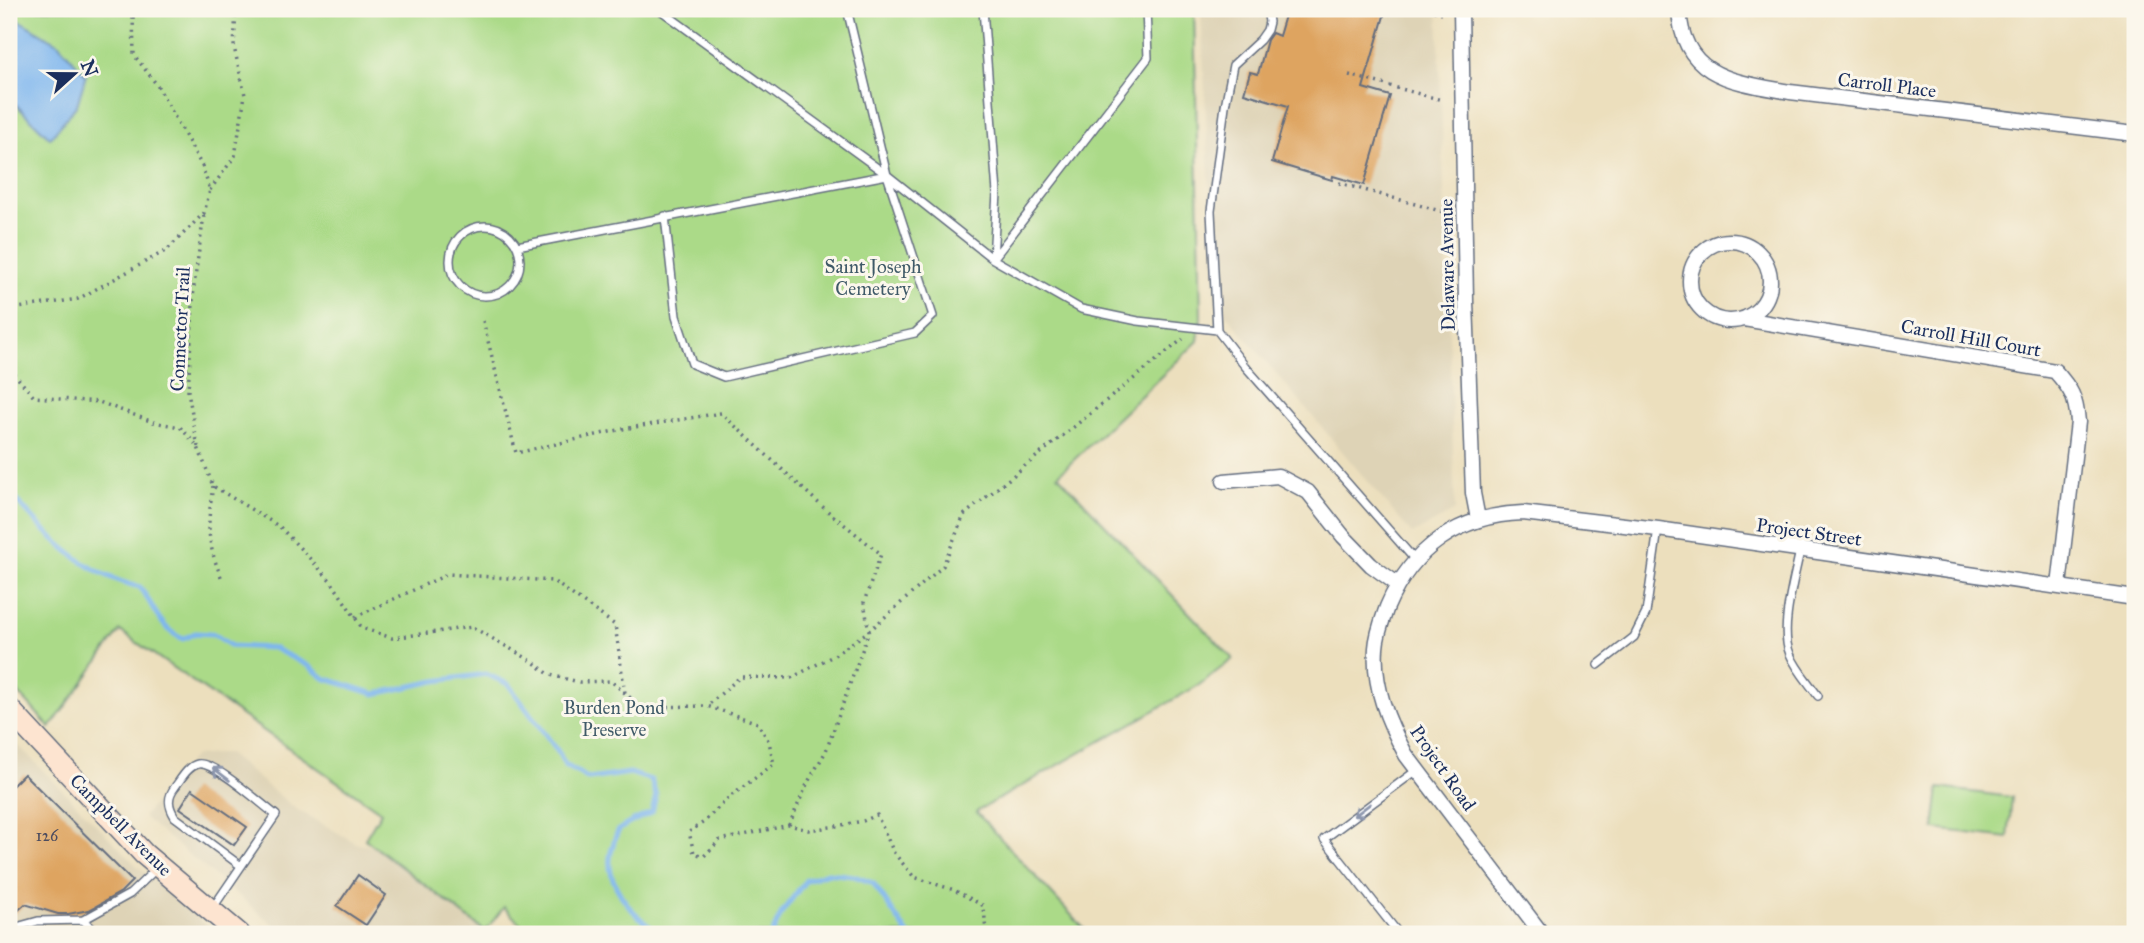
<svg xmlns="http://www.w3.org/2000/svg" width="2144" height="943" font-family="'IM FELL Great Primer',serif">
<style>
.built{fill:#ded3b6}
.green{fill:#abda88;stroke:#638473;stroke-width:2}
.water{fill:#7eb6ee;stroke:#4c72a6;stroke-width:2}
.lines{fill:none;stroke-linecap:round;stroke-linejoin:round}
.stream{stroke:#7eb6ee;stroke-width:5}
.building{fill:#dea461}
.lane-casing{stroke:#646d7f;stroke-width:10}
.street-casing{stroke:#646d7f;stroke-width:17}
.secondary-casing{stroke:#646d7f;stroke-width:24}
.path{stroke:#646d7f;stroke-width:3.5;stroke-dasharray:2 5;stroke-linecap:butt}
.lane{stroke:#fff;stroke-width:7}
.street{stroke:#fff;stroke-width:14}
.secondary{stroke:#fde4d0;stroke-width:21}
.oneway{stroke:#8d97ae}
.labels{text-anchor:middle;dominant-baseline:central;stroke-width:6;stroke-linejoin:round;paint-order:stroke}
.number-label{font-size:16px;fill:#4c4c5f}
.street-label{font-size:19px;fill:#1b2f5e;stroke:#fbf7ec}
.park-label{font-size:19px;fill:#3f5a68;stroke:#fbf7ec}
</style>
<rect width="100%" height="100%" fill="#fbf7ec"/>
<filter id="ink" filterUnits="userSpaceOnUse"><feTurbulence type="fractalNoise" baseFrequency=".0143" numOctaves="2"/><feDisplacementMap in="SourceGraphic" scale="14" xChannelSelector="R" yChannelSelector="G"/><feConvolveMatrix kernelMatrix="1 2 1 2 8 2 1 2 1" color-interpolation-filters="sRGB"/></filter>
<filter id="wash" filterUnits="userSpaceOnUse"><feTurbulence type="fractalNoise" baseFrequency=".00686" numOctaves="4" result="noise"/><feDisplacementMap in="SourceGraphic" scale="28" xChannelSelector="R" yChannelSelector="G"/><feGaussianBlur stdDeviation="1.57" result="paint"/><feColorMatrix in="noise" values="0 0 0 0 0 0 0 0 0 0 0 0 0 0 0 0 0 1.4 0 .05"/><feComposite in="paint" operator="in"/></filter>
<g filter="url(#wash)">
<rect width="100%" height="100%" fill="#ecdfbd"/>
<path class="built" d="M 1201,9 L 1438,9 L 1455,511 L 1412,534 L 1215,301 Z
M 9,736 L 136,865 L 217,934 L 9,934 Z
M 227,753 L 296,809 L 358,844 L 391,849 L 493,934 L 285,934 L 143,817 L 194,756 Z"/>
<path class="green" d="M 9,9 L 1194,9 L 1201,317 L 1198,341 L 1058,475 L 1233,659 L 1199,685 L 976,812 L 1089,934 L 530,934 L 504,907 L 485,931 L 365,839 L 381,812 L 120,631 L 50,728 L 9,682 Z
M 1939,788 L 2012,797 L 2008,838 L 1934,829 Z"/>
<path class="water" d="M 9,9 L 11,9 L 15,18 L 59,44 L 86,75 L 77,105 L 50,138 L 9,98 Z"/>
<g class="lines">
<path class="stream" d="M 9,492 C 47,534 82,574 140,587 C 155,608 159,628 183,639 L 195,633 L 214,634 L 231,646 L 273,648 L 309,666 L 324,678 L 375,694 L 435,681 L 486,674 L 508,684 L 557,750 L 565,765 L 589,779 L 630,773 L 651,780 L 656,795 L 652,812 C 643,817 626,823 619,830 C 616,834 614,841 613,846 C 599,879 634,917 660,934
M 772,934 L 782,912 L 806,880 L 828,873 L 854,876 L 873,883 L 908,934"/>
</g>
<g id="blocks">
<path class="building" d="M 1287,9 L 1386,9 L 1363,88 L 1390,96 L 1364,185 L 1333,176 L 1332,180 L 1272,162 L 1288,106 L 1244,93 L 1250,72 L 1258,74 L 1267,40 L 1272,33 L 1279,36 Z
M 24,774 L 132,881 L 121,892 L 89,910 L 68,914 L 58,914 L 25,904 L 9,919 L 9,789 Z
M 192,789 L 247,827 L 234,845 L 180,808 Z
M 358,875 L 386,895 L 366,925 L 337,906 Z"/>
</g>
</g>
<g filter="url(#ink)">
<use href="#blocks" fill-opacity="0" stroke="#646d7f" stroke-width="2"/>
<g class="lines">
<defs>
<path id="lane" d="M 847,9 L 887,175 L 993,259 L 1081,309 L 1138,321 L 1217,330
M 983,9 L 997,193 L 993,258
M 1267,9 L 1269,22 L 1267,30 L 1260,40 L 1233,65 L 1225,106 L 1211,211 L 1217,330 L 1244,365 L 1415,560
M 665,216 L 676,316 L 692,364 L 724,377 L 915,333 L 933,316 L 887,175
M450 261a35 35 0 1 1 70 0a35 35 0 1 1-70 0Z
M 517,246 L 887,175 L 659,9
M 993,259 L 1148,58 L 1146,9
M 1800,550 C 1795,577 1779,629 1790,654 C 1796,669 1809,683 1818,696
M 1598,665 L 1634,637 L 1646,613 L 1658,529
M 212,909 L 276,815 C 261,804 214,761 198,764 C 188,766 181,779 175,787 C 167,797 168,806 175,817 L 241,866
M 9,925 L 13,928 L 38,921 L 83,920
M 98,934 L 83,920 L 130,894 L 157,868
M 1399,934 L 1324,839 L 1417,770"/>
<path id="street" d="M 1461,9 L 1466,301 L 1473,493 L 1478,519
M 1679,9 C 1682,78 1735,82 1790,92 L 2135,134
M1690 281a40 40 0 1 1 80 0a40 40 0 1 1-80 0Z
M 1744,319 L 2055,371 C 2071,389 2076,397 2078,422 L 2059,586
M 1224,481 L 1278,476 L 1308,492 L 1343,536 L 1371,565 L 1397,584
M 1542,934 L 1406,755 C 1388,722 1373,687 1376,648 C 1377,633 1382,621 1387,607 C 1412,548 1459,515 1523,513 L 1658,529 L 2135,598"/>
<path id="secondary" d="M 9,709 L 144,854 L 239,934"/>
</defs>
<use href="#lane" class="lane-casing"/>
<use href="#street" class="street-casing"/>
<use href="#secondary" class="secondary-casing"/>
<path class="path" d="M 1427,9 L 1441,13
M 1349,75 L 1442,100
M 1339,183 L 1444,212
M 210,190 L 235,156 L 245,95 L 234,47 L 236,9
M 9,312 L 11,309 L 78,299 L 167,250 L 204,213 L 210,190 L 202,166 L 157,85 L 134,55 L 133,16 L 125,9
M 483,321 L 516,453 L 623,429 L 721,413 L 825,509 L 881,554 L 864,602 L 869,631 L 833,656 L 791,678 L 740,677 L 707,706
M 9,368 L 34,397 L 99,402 L 153,422 L 180,427 L 198,447 L 213,486 L 280,527 L 331,581 L 362,628 L 392,638 L 472,627 L 532,661 L 550,675 L 579,682 L 611,681 L 641,707 L 707,706 L 758,723 L 769,742 L 774,764 L 727,799 L 704,822 L 689,832 L 694,853 L 704,856 L 720,840 L 739,836 L 789,825 L 808,830 L 831,827 L 863,821 L 877,815 L 894,853 L 914,877 L 954,890 L 984,906 L 986,934
M 198,447 L 188,391 L 194,285 L 204,215
M 213,486 C 207,525 206,541 222,579
M 355,617 L 448,574 L 553,581 L 615,625 L 625,693
M 789,825 L 808,782 L 826,751 L 869,631 L 943,566 L 964,515 L 1183,339"/>
<use href="#lane" class="lane"/>
<use href="#street" class="street"/>
<use href="#secondary" class="secondary"/>
</g>
<defs><path id="oneway-shaft" d="M-6 0H5M1.5-3L5.5 0L1.5 3" fill="none" stroke-width="1.6" stroke-linecap="round" stroke-linejoin="round" transform="scale(1.75)"/></defs>
<g class="oneway">
<use href="#oneway-shaft" transform="translate(221 774) rotate(-143)"/>
<use href="#oneway-shaft" transform="translate(1362 810) rotate(143)"/>
</g>
</g>
<g class="labels">
<g class="number-label">
<text x="47" y="835">126</text>
</g>
<g class="street-label">
<text transform="translate(1887 85) rotate(7)">Carroll Place</text>
<text transform="translate(1447 265) rotate(-91)">Delaware Avenue</text>
<text transform="translate(180 329) rotate(-87)">Connector Trail</text>
<text transform="translate(1971 338) rotate(10)">Carroll Hill Court</text>
<text transform="translate(1809 532) rotate(8)">Project Street</text>
<text transform="translate(1443 768) rotate(55)">Project Road</text>
<text transform="translate(121 825) rotate(45)">Campbell Avenue</text>
</g>
<g class="park-label">
<text x="873" y="266">Saint Joseph<tspan x="873" dy="22">Cemetery</tspan></text>
<text x="614" y="707">Burden Pond<tspan x="614" dy="22">Preserve</tspan></text>
</g>
</g>
<rect width="2144" height="943" fill="none" stroke="#fbf7ec" stroke-width="35"/>
<g transform="translate(74 74) rotate(69)" stroke="#fbf7ec" stroke-width="5" paint-order="stroke">
<path d="M0-5L12 26L0 18L-12 26Z" fill="#1b2f5e"/>
<text y="-10" font-size="19" font-weight="bold" text-anchor="middle" fill="#1b2f5e">N</text>
</g>
</svg>
